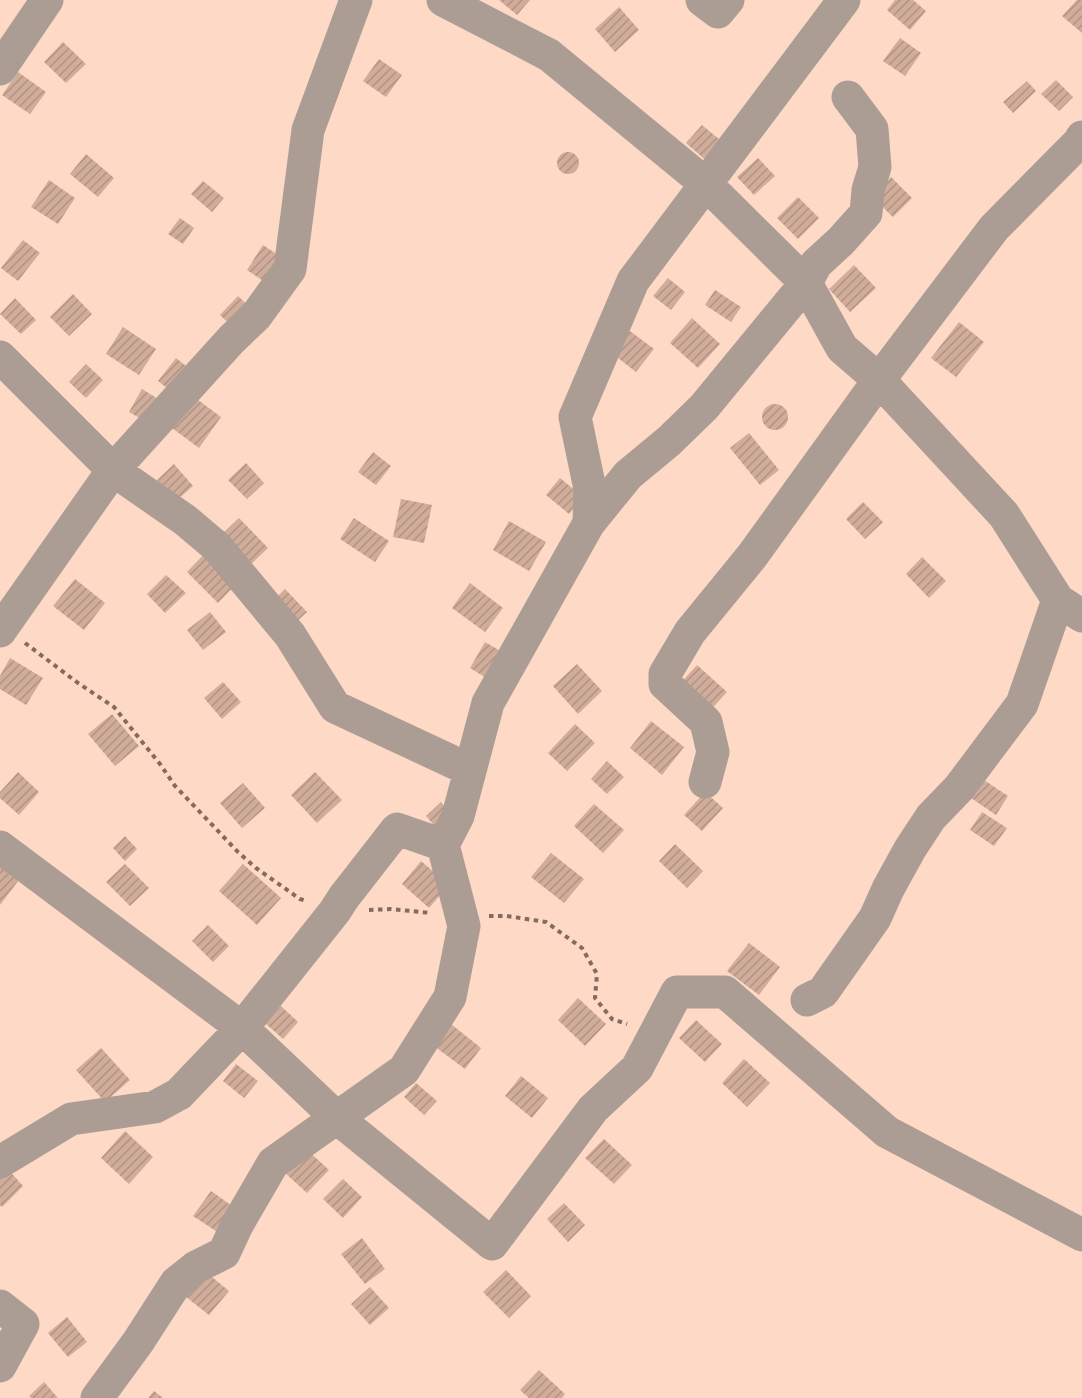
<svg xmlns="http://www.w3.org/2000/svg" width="1082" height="1398" font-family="Commissioner,sans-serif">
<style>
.building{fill:url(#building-hatch)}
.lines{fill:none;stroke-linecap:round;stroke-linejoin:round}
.path{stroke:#826b5f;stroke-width:4;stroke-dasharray:4.5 4.5;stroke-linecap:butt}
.minor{stroke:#ab9d93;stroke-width:33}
</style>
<defs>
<pattern id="building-hatch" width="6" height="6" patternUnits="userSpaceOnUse" patternTransform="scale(1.5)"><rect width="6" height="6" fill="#d0ac9b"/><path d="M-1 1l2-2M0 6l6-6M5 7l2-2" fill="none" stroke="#b29384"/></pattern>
</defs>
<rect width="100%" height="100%" fill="#fdd9c6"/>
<path class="building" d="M 499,0 L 530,0 L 517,15 Z
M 895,0 L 913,0 L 926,11 L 910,30 L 887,10 Z
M 1077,0 L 1082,0 L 1082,33 L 1062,16 Z
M 619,7 L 639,30 L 615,52 L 595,29 Z
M 900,38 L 921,53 L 905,76 L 883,61 Z
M 63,42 L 86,64 L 66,83 L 44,62 Z
M 379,59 L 402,75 L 386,97 L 363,81 Z
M 18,72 L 46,92 L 30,114 L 2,95 Z
M 1056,80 L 1073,97 L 1059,111 L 1041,94 Z
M 1027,81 L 1036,91 L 1013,113 L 1003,102 Z
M 702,125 L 725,144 L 709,163 L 686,143 Z
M557 163a11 11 0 1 1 22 0a11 11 0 1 1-22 0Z
M 86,154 L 114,178 L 98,197 L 70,174 Z
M 758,158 L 775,176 L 754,195 L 737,177 Z
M 891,177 L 912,198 L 893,217 L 872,197 Z
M 49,180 L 75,198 L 58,224 L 31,207 Z
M 203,181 L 224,198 L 212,212 L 191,194 Z
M 798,197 L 819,218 L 798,239 L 777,218 Z
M 180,218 L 194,228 L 183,244 L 168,234 Z
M 23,240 L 40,253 L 18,281 L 1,268 Z
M 263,245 L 287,261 L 271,286 L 247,270 Z
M 854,265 L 876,288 L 850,312 L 829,289 Z
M 668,278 L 685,292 L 671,310 L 653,296 Z
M 715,290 L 741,307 L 731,322 L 705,305 Z
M 73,294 L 92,314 L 69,336 L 50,317 Z
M 238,296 L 255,312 L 237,331 L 220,315 Z
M 15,298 L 36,320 L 21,334 L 0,314 Z
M 692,318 L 720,344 L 698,368 L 670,343 Z
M 959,322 L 984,342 L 956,377 L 931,358 Z
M 123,327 L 156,349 L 139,375 L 106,354 Z
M 630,331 L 654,349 L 636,372 L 613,354 Z
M 176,358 L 190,369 L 172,392 L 158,381 Z
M 86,364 L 103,380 L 86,398 L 69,382 Z
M 142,389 L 163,402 L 150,424 L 129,412 Z
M 190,394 L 221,417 L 199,448 L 168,425 Z
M762 417a13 13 0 1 1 26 0a13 13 0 1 1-26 0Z
M 749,433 L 779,470 L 760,485 L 730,448 Z
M 373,452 L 391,466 L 376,485 L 358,472 Z
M 246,463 L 264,483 L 247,499 L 228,480 Z
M 174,464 L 193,486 L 176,501 L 157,480 Z
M 560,478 L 583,497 L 569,514 L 546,495 Z
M 401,499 L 432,505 L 424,543 L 393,537 Z
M 863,502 L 883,522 L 865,539 L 846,519 Z
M 239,518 L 268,548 L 246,569 L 218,538 Z
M 354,518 L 389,541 L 375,562 L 340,539 Z
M 509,521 L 546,542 L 529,571 L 493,550 Z
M 207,551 L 239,581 L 218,603 L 187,572 Z
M 922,557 L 946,581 L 929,598 L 906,574 Z
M 166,575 L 186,593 L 165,613 L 147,594 Z
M 75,579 L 105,603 L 84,630 L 53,606 Z
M 470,583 L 503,608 L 485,632 L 452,608 Z
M 285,589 L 307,612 L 291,627 L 269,605 Z
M 210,612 L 226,632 L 203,650 L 187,630 Z
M 485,642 L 509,656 L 493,682 L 470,668 Z
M 10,658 L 43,678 L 26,705 L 0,689 L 0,676 Z
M 577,664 L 602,691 L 578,714 L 553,686 Z
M 697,665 L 727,692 L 706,715 L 676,688 Z
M 223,682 L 241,702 L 222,719 L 204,698 Z
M 112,714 L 139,746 L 115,766 L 88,734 Z
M 651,721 L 684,747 L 662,775 L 630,748 Z
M 575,724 L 595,743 L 567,771 L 548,753 Z
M 607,761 L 624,777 L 607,794 L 591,779 Z
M 18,772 L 39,792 L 19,815 L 0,798 L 0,792 Z
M 315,772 L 342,800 L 317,823 L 291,795 Z
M 984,780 L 1008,796 L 996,815 L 971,798 Z
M 243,783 L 265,808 L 242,828 L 220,803 Z
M 705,792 L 723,808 L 702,831 L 684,815 Z
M 441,802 L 454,817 L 439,831 L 426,816 Z
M 594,804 L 624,830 L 603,853 L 574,826 Z
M 982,812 L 1007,828 L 994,846 L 970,830 Z
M 125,836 L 137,849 L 125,861 L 113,848 Z
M 675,844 L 703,871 L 687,888 L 659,861 Z
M 551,853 L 584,879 L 564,903 L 531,877 Z
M 0,859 L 22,876 L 0,905 Z
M 421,861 L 449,885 L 429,908 L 402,884 Z
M 125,864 L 149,888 L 130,906 L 106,882 Z
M 243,864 L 281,898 L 257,925 L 219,891 Z
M 208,925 L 229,946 L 213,962 L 192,941 Z
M 749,943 L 780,967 L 759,995 L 727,971 Z
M 578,998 L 606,1024 L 585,1046 L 558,1020 Z
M 281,1006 L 298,1022 L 283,1039 L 265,1023 Z
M 696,1020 L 722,1044 L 705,1062 L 679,1038 Z
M 451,1024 L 481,1048 L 465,1069 L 434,1046 Z
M 101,1048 L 130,1080 L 105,1102 L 76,1070 Z
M 744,1059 L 770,1083 L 747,1107 L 722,1083 Z
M 236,1064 L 258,1081 L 244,1098 L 223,1081 Z
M 521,1076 L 548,1098 L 532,1118 L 505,1096 Z
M 416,1083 L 437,1101 L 424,1115 L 404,1097 Z
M 125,1131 L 153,1157 L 129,1184 L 101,1158 Z
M 604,1139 L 632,1165 L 614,1184 L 585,1158 Z
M 306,1149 L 329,1170 L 307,1193 L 284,1172 Z
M 4,1165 L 23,1186 L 2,1207 L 0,1205 L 0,1169 Z
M 343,1179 L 362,1197 L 343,1218 L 323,1199 Z
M 211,1191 L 242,1213 L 225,1237 L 193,1216 Z
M 564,1203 L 585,1225 L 568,1242 L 547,1219 Z
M 362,1238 L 385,1269 L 365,1284 L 341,1254 Z
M 201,1268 L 229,1291 L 209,1315 L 181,1293 Z
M 506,1270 L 531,1296 L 509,1318 L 483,1292 Z
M 370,1287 L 389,1308 L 370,1325 L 351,1304 Z
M 67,1317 L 87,1342 L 68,1357 L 48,1333 Z
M 539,1370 L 565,1394 L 562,1398 L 529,1398 L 520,1390 Z
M 44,1382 L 58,1398 L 31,1398 L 29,1396 Z
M 154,1391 L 163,1398 L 148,1398 Z"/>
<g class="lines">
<path class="path" d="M 25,643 L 78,683 L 114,707 L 160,764 L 175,786 L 238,852 L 256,868 L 300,899 L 306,901
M 369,910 L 391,909 L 431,913
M 489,916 L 507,916 L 546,922 L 582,948 L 597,974 L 595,998 L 612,1019 L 627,1024"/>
<path class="minor" d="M 443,0 L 549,55 L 706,184 L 806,283 L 842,348 L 879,380 L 1004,515 L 1058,600 L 1082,616
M 702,0 L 718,12 L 728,0
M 0,69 L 47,0
M 0,357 L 113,470 L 185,520 L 217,547 L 290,635 L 335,707 L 470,770
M 589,523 L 628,475 L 669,441 L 704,407 L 806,283 L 816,264 L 841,241 L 866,213 L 868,190 L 875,167 L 872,129 L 848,97
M 0,631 L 113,470 L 231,340 L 256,316 L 290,269 L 308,130 L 356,0
M 705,782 L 713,752 L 706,722 L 665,684 L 665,674 L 690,632 L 752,556 L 879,380 L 994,228 L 1079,142 L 1082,137
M 0,847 L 242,1028 L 337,1118 L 492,1244 L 593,1109 L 637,1068 L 677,992 L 725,992 L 887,1132 L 1082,1235
M 807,1000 L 823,992 L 875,918 L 888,889 L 910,849 L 931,817 L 959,788 L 1022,704 L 1058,600
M 0,1162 L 71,1119 L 155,1107 L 179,1094 L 242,1028 L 335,911 L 344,897 L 397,829 L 443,845
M 0,1306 L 23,1324 L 0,1366
M 97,1398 L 138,1342 L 176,1283 L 196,1267 L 224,1253 L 237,1225 L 273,1163 L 404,1070 L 450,997 L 464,926 L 443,845 L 458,816 L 488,703 L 589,523 L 590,489 L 575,417 L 633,281 L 844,0"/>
</g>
</svg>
